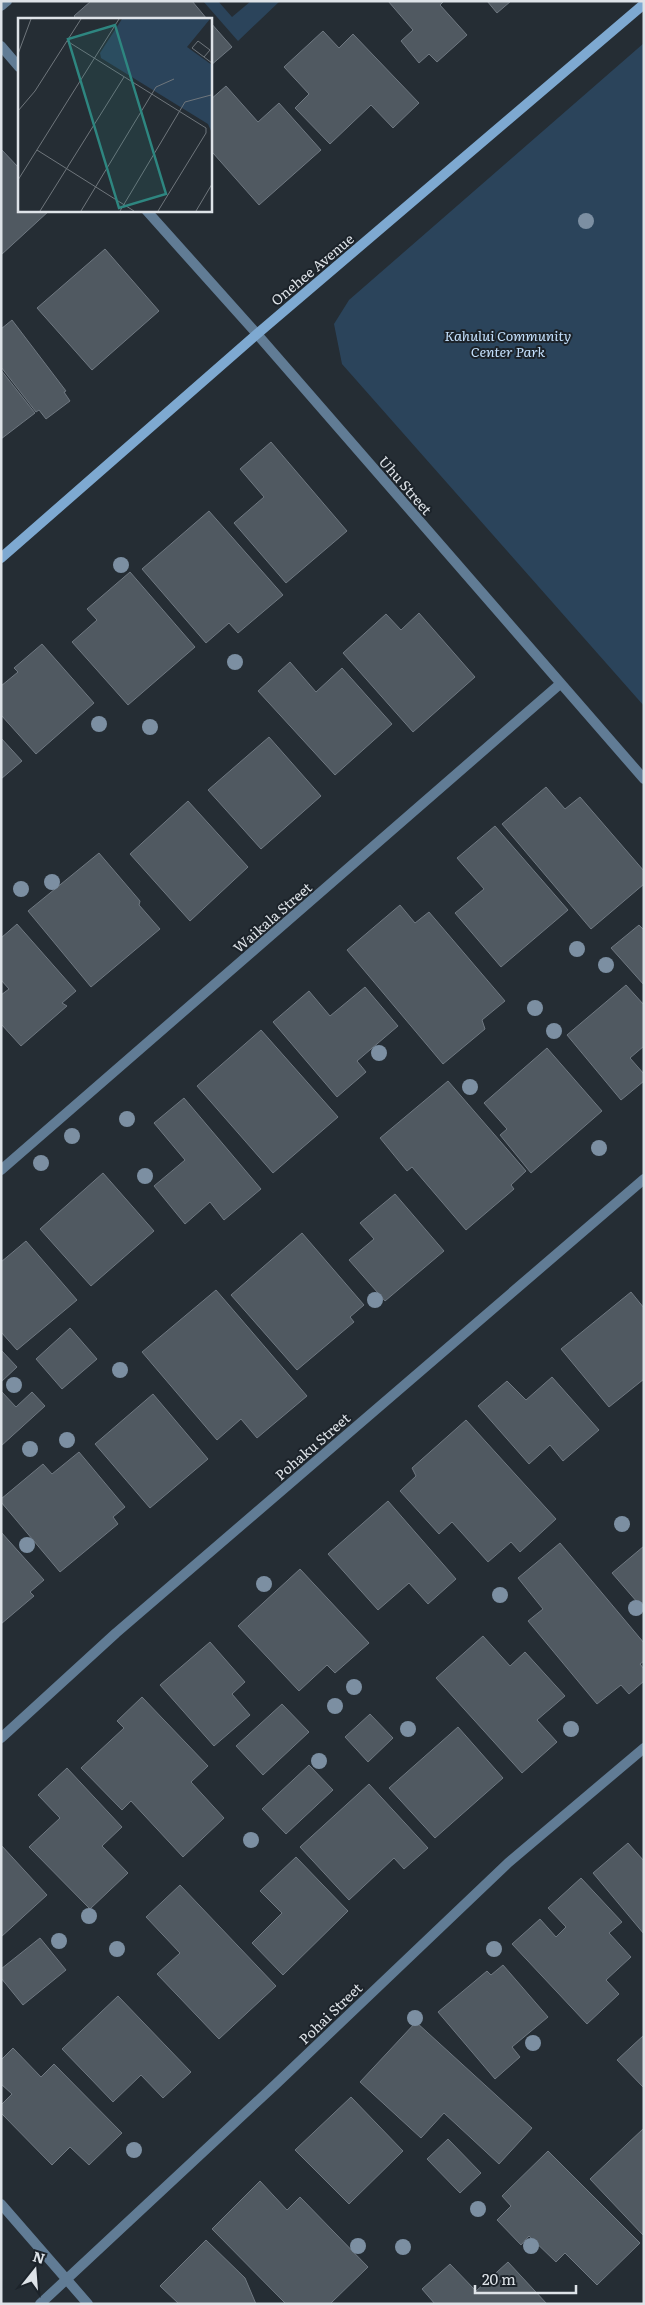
<svg xmlns="http://www.w3.org/2000/svg" width="645" height="2305" font-family="Literata,serif">
<style>
.green{fill:#2b445b}
.building{fill:#505961;stroke:#6f7881}
.lines{fill:none;stroke-linecap:round;stroke-linejoin:round}
.street{stroke:#617c95;stroke-width:10}
.secondary{stroke:#7ea9d1;stroke-width:10}
.tree{fill:#7c8fa2}
.labels{text-anchor:middle;dominant-baseline:central;stroke-width:4;stroke-linejoin:round;paint-order:stroke}
.street-label{font-size:14px;fill:#dee3e8;stroke:#1c232a}
.park-label{font-size:14px;font-style:italic;fill:#c4e0fc;stroke:#1c232a}
.inset-road{fill:none;stroke:#6f767c;stroke-width:1}
.view{fill:#2e8680;fill-opacity:0.15;stroke:#2e8680;stroke-width:2.5}
.inset-edge{fill:none;stroke:#dee3e8;stroke-width:2.5}
</style>
<rect width="100%" height="100%" fill="#252d34"/>
<path class="green" d="M 203,1 L 218,1 L 232,17 L 251,1 L 280,1 L 238,41 Z
M 644,43 L 644,706 L 342,364 L 334,324 L 349,300 Z"/>
<path class="building" d="M 91,1 L 192,1 L 207,19 L 77,19 L 74,16 Z
M 388,1 L 444,1 L 440,5 L 467,35 L 437,62 L 429,54 L 419,63 L 401,41 L 413,30 Z
M 487,1 L 511,1 L 497,13 Z
M 210,22 L 232,47 L 210,66 Z
M 323,31 L 339,48 L 353,34 L 419,103 L 393,128 L 371,105 L 330,144 L 295,108 L 309,94 L 284,67 Z
M 226,86 L 258,122 L 279,103 L 321,150 L 259,205 L 213,153 L 210,154 L 210,100 Z
M 1,149 L 19,168 L 19,210 L 50,210 L 1,255 Z
M 105,249 L 159,311 L 92,370 L 37,308 Z
M 12,320 L 66,391 L 64,392 L 70,401 L 46,419 L 39,410 L 36,412 L 1,367 L 1,329 Z
M 1,370 L 35,413 L 1,439 Z
M 271,442 L 347,531 L 286,583 L 234,523 L 264,497 L 240,469 Z
M 209,511 L 283,595 L 238,633 L 229,623 L 206,643 L 142,569 Z
M 130,572 L 195,647 L 128,705 L 72,642 L 97,620 L 87,609 Z
M 419,613 L 475,677 L 413,732 L 343,653 L 386,614 L 401,630 Z
M 42,644 L 94,703 L 36,754 L 1,715 L 1,686 L 18,672 L 14,668 Z
M 290,662 L 316,692 L 342,668 L 392,724 L 335,775 L 258,691 Z
M 269,737 L 321,796 L 261,849 L 208,790 Z
M 1,738 L 22,761 L 1,779 Z
M 546,787 L 565,809 L 580,797 L 644,871 L 644,884 L 591,929 L 502,824 Z
M 188,801 L 248,867 L 190,921 L 130,854 Z
M 495,826 L 568,910 L 501,967 L 455,913 L 484,889 L 457,858 Z
M 99,853 L 140,901 L 139,905 L 160,929 L 91,987 L 28,911 Z
M 400,905 L 415,923 L 429,912 L 505,1001 L 482,1020 L 485,1029 L 443,1064 L 347,950 Z
M 17,924 L 76,991 L 62,1003 L 67,1006 L 21,1046 L 1,1024 L 1,995 L 9,989 L 1,980 L 1,938 Z
M 639,925 L 644,930 L 644,985 L 611,948 Z
M 626,985 L 644,1005 L 644,1046 L 630,1058 L 644,1074 L 644,1081 L 621,1100 L 567,1035 Z
M 365,987 L 398,1026 L 357,1061 L 366,1072 L 337,1097 L 273,1022 L 309,991 L 330,1016 Z
M 261,1030 L 338,1117 L 273,1173 L 197,1086 Z
M 547,1048 L 602,1111 L 531,1173 L 500,1135 L 507,1129 L 484,1103 Z
M 448,1081 L 526,1171 L 511,1185 L 514,1189 L 466,1230 L 412,1167 L 407,1171 L 380,1138 Z
M 184,1098 L 261,1189 L 224,1220 L 210,1202 L 185,1224 L 154,1186 L 185,1160 L 154,1123 Z
M 103,1173 L 154,1231 L 91,1286 L 40,1229 Z
M 395,1194 L 444,1251 L 385,1301 L 349,1260 L 374,1239 L 360,1223 Z
M 302,1233 L 364,1305 L 350,1317 L 354,1322 L 297,1370 L 231,1295 Z
M 26,1241 L 77,1300 L 17,1350 L 1,1332 L 1,1262 Z
M 216,1290 L 307,1396 L 257,1438 L 241,1419 L 217,1440 L 142,1352 Z
M 631,1292 L 644,1308 L 644,1379 L 609,1407 L 561,1349 Z
M 70,1328 L 97,1359 L 62,1389 L 36,1359 Z
M 1,1350 L 17,1367 L 1,1382 Z
M 552,1377 L 599,1430 L 563,1461 L 550,1445 L 529,1464 L 478,1406 L 507,1381 L 526,1400 Z
M 1,1391 L 16,1407 L 32,1392 L 45,1406 L 1,1446 Z
M 153,1394 L 208,1459 L 150,1508 L 95,1444 Z
M 466,1420 L 556,1519 L 520,1552 L 511,1542 L 488,1562 L 452,1522 L 439,1534 L 400,1491 L 416,1476 L 412,1468 Z
M 79,1452 L 125,1507 L 113,1517 L 118,1524 L 60,1572 L 1,1502 L 1,1499 L 43,1464 L 52,1474 Z
M 388,1501 L 456,1579 L 428,1604 L 409,1583 L 378,1610 L 328,1554 Z
M 1,1532 L 44,1580 L 30,1592 L 34,1596 L 1,1624 Z
M 560,1543 L 644,1643 L 644,1661 L 640,1664 L 644,1669 L 644,1681 L 629,1694 L 621,1685 L 597,1704 L 528,1621 L 543,1609 L 518,1578 Z
M 644,1546 L 644,1610 L 612,1573 Z
M 300,1569 L 369,1643 L 335,1673 L 327,1665 L 299,1691 L 238,1626 Z
M 483,1636 L 510,1666 L 525,1652 L 565,1696 L 537,1720 L 557,1742 L 522,1773 L 436,1678 Z
M 210,1642 L 245,1682 L 232,1694 L 250,1715 L 214,1746 L 160,1685 Z
M 142,1697 L 208,1766 L 191,1782 L 224,1818 L 183,1857 L 131,1801 L 122,1810 L 81,1768 L 124,1728 L 117,1721 Z
M 282,1704 L 309,1732 L 263,1775 L 236,1746 Z
M 370,1714 L 393,1738 L 368,1762 L 345,1737 Z
M 458,1727 L 503,1778 L 435,1838 L 389,1788 Z
M 309,1765 L 333,1790 L 286,1834 L 262,1809 Z
M 67,1768 L 122,1827 L 102,1846 L 128,1873 L 90,1909 L 29,1847 L 60,1818 L 38,1795 Z
M 369,1784 L 428,1848 L 404,1869 L 394,1858 L 349,1900 L 300,1847 Z
M 628,1843 L 644,1861 L 644,1934 L 593,1873 Z
M 1,1845 L 47,1895 L 1,1937 Z
M 296,1857 L 348,1911 L 283,1975 L 252,1943 L 282,1913 L 260,1891 Z
M 581,1878 L 622,1922 L 609,1933 L 631,1957 L 606,1980 L 619,1994 L 587,2024 L 512,1944 L 540,1919 L 556,1937 L 566,1927 L 548,1908 Z
M 180,1885 L 276,1986 L 219,2039 L 157,1974 L 180,1953 L 146,1917 Z
M 40,1938 L 66,1970 L 23,2005 L 1,1978 L 1,1969 Z
M 503,1965 L 548,2017 L 512,2047 L 520,2057 L 495,2079 L 438,2012 L 487,1971 L 491,1975 Z
M 118,1996 L 191,2072 L 163,2098 L 141,2075 L 113,2102 L 62,2049 Z
M 416,2022 L 532,2128 L 499,2164 L 444,2113 L 421,2138 L 360,2082 Z
M 644,2035 L 644,2088 L 617,2060 Z
M 13,2048 L 41,2077 L 54,2064 L 122,2133 L 89,2165 L 70,2147 L 52,2165 L 1,2113 L 1,2105 L 12,2094 L 1,2084 L 1,2060 Z
M 351,2097 L 403,2151 L 349,2204 L 295,2150 Z
M 644,2128 L 644,2234 L 643,2235 L 590,2179 Z
M 448,2139 L 481,2173 L 460,2193 L 427,2159 Z
M 548,2151 L 640,2243 L 597,2285 L 565,2253 L 556,2262 L 529,2236 L 521,2245 L 497,2220 L 511,2206 L 502,2196 Z
M 260,2181 L 287,2210 L 300,2197 L 368,2267 L 330,2304 L 286,2304 L 212,2229 Z
M 206,2240 L 245,2278 L 256,2304 L 179,2304 L 160,2286 Z
M 508,2262 L 547,2304 L 435,2304 L 422,2289 L 450,2264 L 476,2291 Z"/>
<g class="lines">
<path class="street" d="M 1,6 L 7,1
M 1,46 L 19,67
M 146,210 L 257,334 L 644,779
M 1,1170 L 560,684
M 1,1738 L 116,1633 L 644,1179
M 1,2204 L 88,2304
M 40,2304 L 276,2084 L 508,1863 L 644,1748"/>
<path class="secondary" d="M 1,558 L 257,334 L 644,4"/>
</g>
<g class="tree">
<circle cx="586" cy="221" r="8"/>
<circle cx="121" cy="565" r="8"/>
<circle cx="235" cy="662" r="8"/>
<circle cx="99" cy="724" r="8"/>
<circle cx="150" cy="727" r="8"/>
<circle cx="52" cy="882" r="8"/>
<circle cx="21" cy="889" r="8"/>
<circle cx="577" cy="949" r="8"/>
<circle cx="606" cy="965" r="8"/>
<circle cx="535" cy="1008" r="8"/>
<circle cx="554" cy="1031" r="8"/>
<circle cx="379" cy="1053" r="8"/>
<circle cx="470" cy="1087" r="8"/>
<circle cx="127" cy="1119" r="8"/>
<circle cx="72" cy="1136" r="8"/>
<circle cx="599" cy="1148" r="8"/>
<circle cx="41" cy="1163" r="8"/>
<circle cx="145" cy="1176" r="8"/>
<circle cx="375" cy="1300" r="8"/>
<circle cx="120" cy="1370" r="8"/>
<circle cx="14" cy="1385" r="8"/>
<circle cx="67" cy="1440" r="8"/>
<circle cx="30" cy="1449" r="8"/>
<circle cx="622" cy="1524" r="8"/>
<circle cx="27" cy="1545" r="8"/>
<circle cx="264" cy="1584" r="8"/>
<circle cx="500" cy="1595" r="8"/>
<circle cx="636" cy="1608" r="8"/>
<circle cx="354" cy="1687" r="8"/>
<circle cx="335" cy="1706" r="8"/>
<circle cx="408" cy="1729" r="8"/>
<circle cx="571" cy="1729" r="8"/>
<circle cx="319" cy="1761" r="8"/>
<circle cx="251" cy="1840" r="8"/>
<circle cx="89" cy="1916" r="8"/>
<circle cx="59" cy="1941" r="8"/>
<circle cx="117" cy="1949" r="8"/>
<circle cx="494" cy="1949" r="8"/>
<circle cx="415" cy="2018" r="8"/>
<circle cx="533" cy="2043" r="8"/>
<circle cx="134" cy="2150" r="8"/>
<circle cx="478" cy="2209" r="8"/>
<circle cx="358" cy="2246" r="8"/>
<circle cx="531" cy="2246" r="8"/>
<circle cx="403" cy="2247" r="8"/>
</g>
<g class="labels">
<g class="street-label">
<text transform="translate(312 269) rotate(-40)">Onehee Avenue</text>
<text transform="translate(406 485) rotate(49)">Uhu Street</text>
<text transform="translate(272 917) rotate(-41)">Waikala Street</text>
<text transform="translate(312 1446) rotate(-41)">Pohaku Street</text>
<text transform="translate(330 2013) rotate(-44)">Pohai Street</text>
</g>
<g class="park-label">
<text x="508" y="335">Kahului Community<tspan x="508" dy="16">Center Park</tspan></text>
</g>
</g>
<g transform="translate(18 18)">
<rect width="194" height="194" fill="#252d34"/>
<path d="M 104,1 L 192,1 L 169,29 L 194,47 L 194,115 L 190,106 L 83,40 L 82,35 Z" fill="#2b445b"/>
<path class="inset-road" d="M 49,23 L 188,110 L 188,115 L 140,193M 0,36 L 13,1M 186,39 L 192,32 L 180,23 L 174,30 L 194,45M 0,93 L 17,73 L 63,1M 19,132 L 116,193M 0,162 L 101,1M 22,193 L 106,59M 63,193 L 138,69 L 156,61M 102,193 L 167,84 L 193,77M 178,193 L 194,166"/>
<path class="view" d="M 97,7 L 148,176 L 101,190 L 50,21 Z"/>
<rect width="194" height="194" class="inset-edge"/>
</g>
<rect width="645" height="2305" fill="none" stroke="#dee3e8" stroke-width="5"/>
<g transform="translate(35 2270) rotate(17)" stroke="#1c232a" stroke-width="4" paint-order="stroke">
<path d="M0-4L9 19L0 12L-9 19Z" fill="#dee3e8"/>
<text y="-8" font-size="14" font-weight="bold" text-anchor="middle" fill="#dee3e8">N</text>
</g>
<path d="M475 2285v8h101v-8" fill="none" stroke="#dee3e8" stroke-width="2.5"/>
<text x="482" y="2285" font-size="15" fill="#dee3e8" stroke="#1c232a" stroke-width="4" paint-order="stroke">20 m</text>
</svg>
